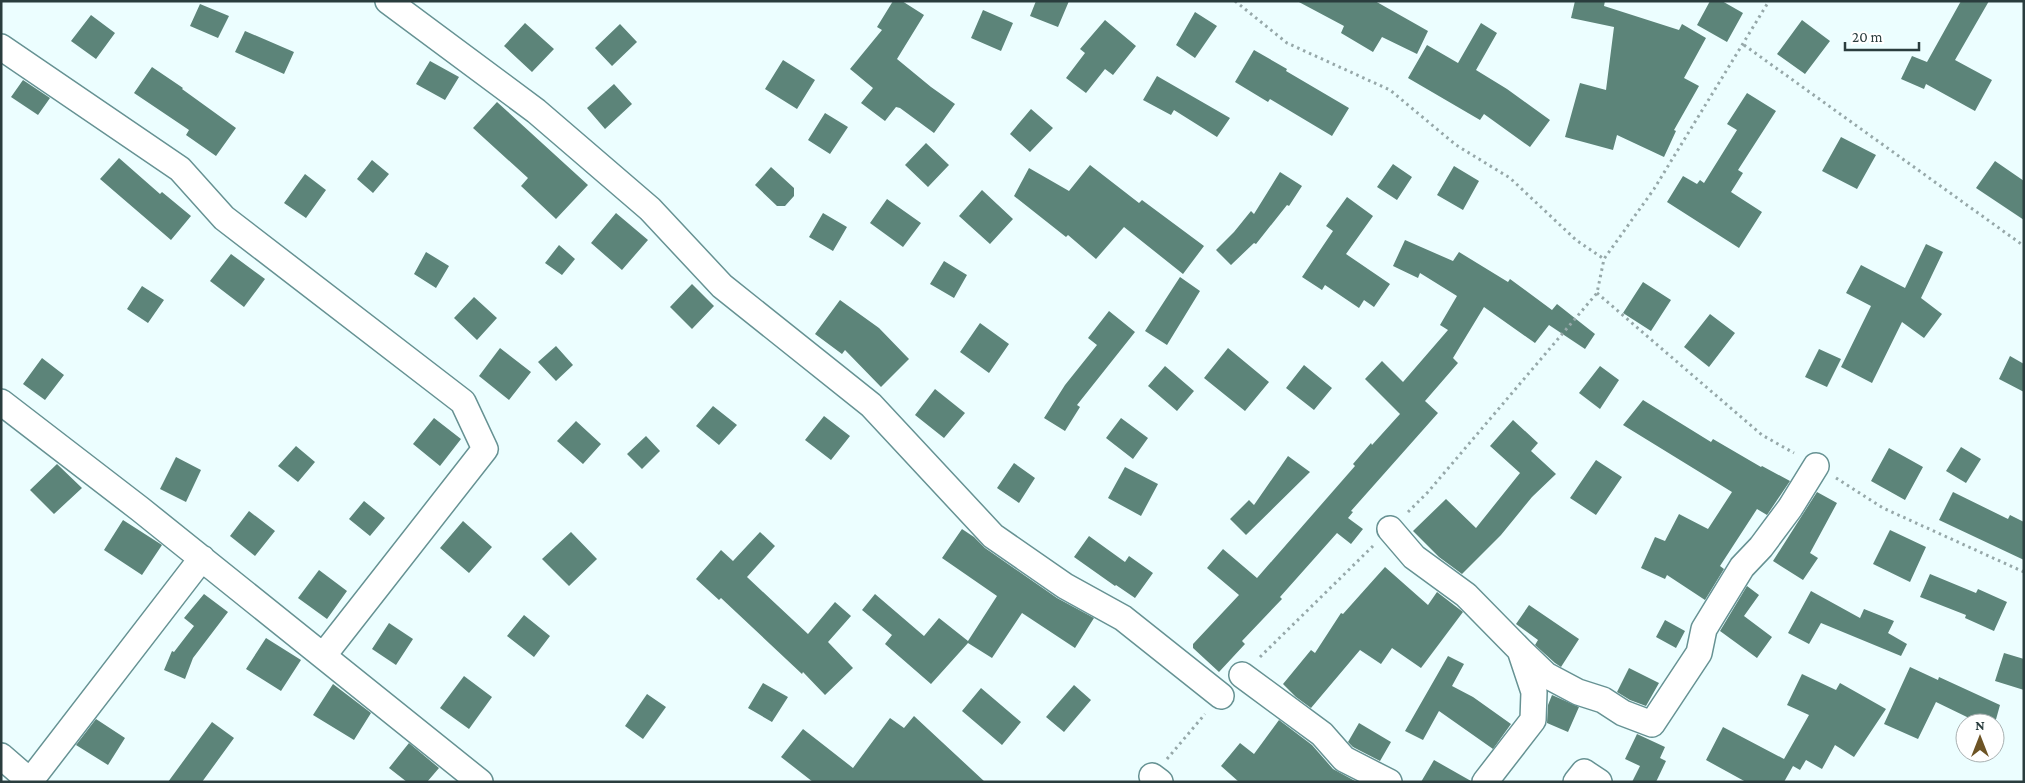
<svg xmlns="http://www.w3.org/2000/svg" width="2025" height="783" font-family="'Crimson Pro',serif">
<style>
.building{fill:#5c8479}
.lines{fill:none;stroke-linecap:round;stroke-linejoin:round}
.minor-casing{stroke:#669293;stroke-width:28}
.path{stroke:#96a8a9;stroke-width:3;stroke-dasharray:2.5 4;stroke-linecap:butt}
.minor{stroke:#fff;stroke-width:25}
</style>
<rect width="100%" height="100%" fill="#ecfeff"/>
<path class="building" d="M 893,1 L 902,1 L 924,15 L 897,59 L 931,87 L 955,104 L 934,133 L 900,108 L 896,107 L 885,121 L 861,103 L 873,88 L 850,69 L 882,30 L 877,27 Z
M 1036,1 L 1069,1 L 1058,27 L 1030,16 Z
M 1297,1 L 1375,1 L 1428,31 L 1417,54 L 1382,37 L 1373,52 L 1341,33 L 1344,26 Z
M 1575,1 L 1605,1 L 1604,6 L 1679,30 L 1682,24 L 1706,38 L 1684,78 L 1699,86 L 1674,130 L 1676,131 L 1664,157 L 1617,135 L 1613,150 L 1565,137 L 1580,83 L 1606,90 L 1614,27 L 1571,18 Z
M 1710,1 L 1722,1 L 1743,13 L 1727,42 L 1697,25 Z
M 1961,1 L 1989,1 L 1955,60 L 1992,80 L 1975,111 L 1926,84 L 1924,89 L 1901,79 L 1912,56 L 1927,62 Z
M 200,4 L 229,16 L 218,38 L 190,26 Z
M 983,10 L 1013,23 L 1001,51 L 971,38 Z
M 1195,12 L 1217,26 L 1195,58 L 1176,45 Z
M 91,15 L 115,33 L 96,59 L 71,41 Z
M 1105,20 L 1136,46 L 1113,75 L 1105,69 L 1086,93 L 1066,78 L 1085,53 L 1080,49 Z
M 1802,20 L 1830,41 L 1805,74 L 1777,54 Z
M 525,23 L 554,49 L 532,72 L 504,46 Z
M 1481,23 L 1497,33 L 1476,70 L 1507,89 L 1550,120 L 1530,147 L 1484,114 L 1480,120 L 1408,78 L 1427,45 L 1458,63 Z
M 620,24 L 637,42 L 612,66 L 595,48 Z
M 245,31 L 294,52 L 284,74 L 235,52 Z
M 1254,50 L 1287,69 L 1286,71 L 1349,108 L 1332,136 L 1270,99 L 1268,102 L 1235,82 Z
M 783,60 L 815,80 L 797,109 L 765,89 Z
M 430,61 L 459,77 L 445,100 L 416,84 Z
M 152,67 L 183,88 L 182,89 L 236,128 L 216,156 L 186,135 L 189,130 L 134,93 Z
M 1157,76 L 1230,118 L 1217,137 L 1174,110 L 1171,115 L 1143,100 Z
M 23,80 L 50,98 L 38,115 L 11,97 Z
M 614,84 L 632,104 L 605,129 L 587,108 Z
M 1747,93 L 1776,111 L 1738,170 L 1743,173 L 1731,192 L 1762,212 L 1739,248 L 1667,202 L 1683,176 L 1697,184 L 1700,180 L 1704,183 L 1737,130 L 1727,124 Z
M 497,102 L 588,185 L 556,219 L 521,186 L 528,178 L 473,128 Z
M 1031,109 L 1053,128 L 1030,152 L 1010,134 Z
M 825,113 L 848,127 L 830,154 L 808,140 Z
M 1841,137 L 1876,155 L 1857,189 L 1822,171 Z
M 926,143 L 949,165 L 928,187 L 905,165 Z
M 119,158 L 160,194 L 162,192 L 191,216 L 171,240 L 100,179 Z
M 372,160 L 389,174 L 373,193 L 357,179 Z
M 1995,161 L 2024,181 L 2024,220 L 1976,188 Z
M 1393,164 L 1412,177 L 1397,200 L 1377,187 Z
M 1090,165 L 1139,203 L 1142,200 L 1204,246 L 1183,274 L 1124,227 L 1096,259 L 1068,235 L 1066,237 L 1014,196 L 1029,168 L 1069,191 Z
M 1454,166 L 1479,181 L 1463,210 L 1437,195 Z
M 771,167 L 794,188 L 794,196 L 785,206 L 777,206 L 755,185 Z
M 1280,172 L 1302,186 L 1289,206 L 1287,205 L 1256,244 L 1254,243 L 1231,265 L 1216,250 L 1234,232 L 1251,211 L 1254,214 Z
M 305,174 L 326,190 L 306,218 L 284,203 Z
M 982,190 L 1013,219 L 990,244 L 959,216 Z
M 1347,197 L 1373,216 L 1346,254 L 1390,284 L 1374,307 L 1364,300 L 1359,308 L 1325,285 L 1322,290 L 1302,277 L 1333,231 L 1326,226 Z
M 887,199 L 921,223 L 903,247 L 870,223 Z
M 616,213 L 648,240 L 622,270 L 591,243 Z
M 823,213 L 847,227 L 833,251 L 809,237 Z
M 1405,240 L 1453,261 L 1459,252 L 1508,282 L 1510,279 L 1552,310 L 1557,304 L 1595,334 L 1585,349 L 1549,325 L 1535,343 L 1484,307 L 1453,358 L 1458,363 L 1425,401 L 1438,413 L 1351,511 L 1353,512 L 1348,518 L 1363,529 L 1351,544 L 1337,533 L 1280,597 L 1282,599 L 1242,641 L 1245,644 L 1219,672 L 1193,648 L 1193,644 L 1239,595 L 1207,568 L 1223,549 L 1257,578 L 1355,466 L 1353,464 L 1371,443 L 1372,445 L 1400,414 L 1365,379 L 1382,361 L 1403,382 L 1448,330 L 1440,325 L 1457,296 L 1420,273 L 1418,278 L 1393,266 Z
M 1926,244 L 1943,252 L 1921,298 L 1942,314 L 1924,338 L 1902,322 L 1872,383 L 1841,367 L 1871,306 L 1846,293 L 1861,265 L 1905,288 Z
M 559,245 L 575,259 L 562,275 L 545,263 Z
M 426,252 L 449,266 L 436,288 L 414,274 Z
M 231,254 L 265,279 L 244,307 L 210,281 Z
M 944,261 L 967,275 L 954,298 L 930,284 Z
M 1180,277 L 1200,291 L 1167,345 L 1145,331 Z
M 1643,282 L 1671,300 L 1651,331 L 1623,313 Z
M 692,284 L 714,306 L 692,329 L 670,307 Z
M 142,286 L 164,300 L 148,323 L 127,309 Z
M 474,297 L 497,318 L 477,340 L 454,318 Z
M 840,300 L 879,328 L 909,359 L 881,387 L 845,350 L 842,354 L 815,334 Z
M 1109,311 L 1135,332 L 1077,405 L 1080,407 L 1065,431 L 1044,418 L 1065,385 L 1097,345 L 1088,338 Z
M 1710,314 L 1735,333 L 1709,367 L 1684,347 Z
M 980,323 L 1009,344 L 989,373 L 960,352 Z
M 556,346 L 573,365 L 556,381 L 538,362 Z
M 500,348 L 531,372 L 509,400 L 479,376 Z
M 1228,348 L 1269,382 L 1245,411 L 1204,378 Z
M 1819,349 L 1841,359 L 1827,387 L 1805,377 Z
M 2010,356 L 2024,364 L 2024,392 L 1999,379 Z
M 42,358 L 64,375 L 45,400 L 23,384 Z
M 1304,365 L 1332,388 L 1314,410 L 1286,388 Z
M 1165,366 L 1194,391 L 1177,411 L 1148,386 Z
M 1600,366 L 1619,380 L 1600,409 L 1579,393 Z
M 935,389 L 965,413 L 944,438 L 915,415 Z
M 1643,400 L 1711,442 L 1713,439 L 1761,467 L 1762,466 L 1790,481 L 1767,515 L 1757,509 L 1720,566 L 1724,569 L 1705,600 L 1667,575 L 1665,579 L 1641,568 L 1655,537 L 1665,541 L 1679,514 L 1708,529 L 1732,492 L 1623,425 Z
M 713,406 L 737,425 L 719,445 L 696,426 Z
M 824,416 L 850,436 L 831,460 L 805,440 Z
M 434,418 L 461,439 L 440,466 L 413,444 Z
M 1121,418 L 1148,438 L 1133,459 L 1106,438 Z
M 1513,420 L 1538,443 L 1531,451 L 1556,474 L 1532,497 L 1501,535 L 1462,574 L 1439,557 L 1413,531 L 1446,499 L 1476,528 L 1520,473 L 1490,446 Z
M 576,421 L 601,444 L 583,464 L 557,441 Z
M 646,436 L 660,451 L 642,469 L 627,454 Z
M 296,446 L 315,462 L 298,482 L 278,466 Z
M 1961,447 L 1981,459 L 1966,483 L 1946,471 Z
M 1889,448 L 1923,467 L 1905,500 L 1871,481 Z
M 1288,456 L 1310,472 L 1246,535 L 1230,519 L 1249,500 L 1254,505 Z
M 176,457 L 201,470 L 186,502 L 160,489 Z
M 1596,460 L 1622,477 L 1596,515 L 1570,498 Z
M 1014,463 L 1035,478 L 1019,503 L 997,488 Z
M 57,464 L 82,488 L 54,514 L 30,490 Z
M 1125,467 L 1158,484 L 1141,516 L 1108,498 Z
M 1817,492 L 1837,503 L 1810,553 L 1818,558 L 1803,580 L 1773,561 Z
M 1953,492 L 2008,519 L 2010,515 L 2024,522 L 2024,560 L 1939,520 Z
M 364,501 L 385,518 L 370,536 L 349,519 Z
M 249,511 L 275,531 L 255,556 L 230,536 Z
M 123,520 L 162,545 L 142,575 L 104,550 Z
M 463,521 L 492,547 L 469,573 L 440,548 Z
M 962,529 L 974,537 L 985,548 L 1057,598 L 1094,618 L 1075,648 L 1022,613 L 992,658 L 968,643 L 931,684 L 885,644 L 892,635 L 862,610 L 875,594 L 924,636 L 939,618 L 968,641 L 997,596 L 942,558 Z
M 1890,530 L 1926,547 L 1910,582 L 1873,564 Z
M 571,532 L 597,559 L 569,586 L 542,559 Z
M 760,532 L 775,546 L 747,577 L 808,634 L 835,602 L 851,616 L 828,642 L 853,668 L 825,695 L 803,672 L 802,674 L 721,598 L 719,600 L 696,579 L 721,550 L 733,561 Z
M 1089,536 L 1125,562 L 1129,556 L 1153,573 L 1135,598 L 1116,585 L 1115,586 L 1074,557 Z
M 1385,567 L 1428,605 L 1437,592 L 1463,612 L 1421,668 L 1392,648 L 1381,664 L 1360,650 L 1311,708 L 1296,697 L 1283,684 L 1311,650 L 1315,653 L 1341,613 L 1343,614 Z
M 319,570 L 347,591 L 327,619 L 298,598 Z
M 1930,574 L 1976,593 L 1978,589 L 2007,602 L 1994,631 L 1965,618 L 1966,615 L 1920,597 Z
M 1747,586 L 1759,595 L 1744,616 L 1772,637 L 1757,658 L 1720,631 Z
M 1811,591 L 1860,618 L 1864,609 L 1894,621 L 1888,633 L 1907,644 L 1901,656 L 1821,623 L 1809,644 L 1788,633 Z
M 204,594 L 228,612 L 193,658 L 185,679 L 164,670 L 172,651 L 174,652 L 194,626 L 184,618 Z
M 1529,605 L 1579,639 L 1561,667 L 1555,663 L 1535,645 L 1538,640 L 1516,624 Z
M 524,615 L 550,636 L 534,657 L 507,636 Z
M 1665,620 L 1685,631 L 1676,648 L 1656,637 Z
M 389,623 L 413,639 L 396,665 L 372,649 Z
M 266,638 L 301,660 L 281,691 L 246,669 Z
M 2004,653 L 2024,659 L 2024,690 L 1995,681 Z
M 1448,656 L 1464,664 L 1452,686 L 1473,697 L 1511,724 L 1493,749 L 1439,711 L 1423,740 L 1405,731 Z
M 1910,667 L 1938,680 L 1939,677 L 2000,705 L 1995,723 L 1967,723 L 1969,718 L 1936,702 L 1918,739 L 1884,724 Z
M 1629,668 L 1659,683 L 1646,706 L 1630,700 L 1617,692 Z
M 1802,674 L 1836,690 L 1840,683 L 1886,709 L 1854,757 L 1835,745 L 1822,769 L 1806,760 L 1800,770 L 1793,766 L 1784,782 L 1746,782 L 1706,760 L 1723,727 L 1784,759 L 1809,715 L 1787,705 Z
M 464,676 L 492,697 L 469,729 L 440,708 Z
M 763,683 L 788,697 L 772,722 L 748,708 Z
M 333,684 L 371,713 L 354,740 L 313,715 Z
M 1074,685 L 1091,700 L 1064,732 L 1046,717 Z
M 981,688 L 1021,722 L 1002,745 L 962,711 Z
M 647,694 L 666,707 L 643,739 L 625,726 Z
M 1552,695 L 1579,707 L 1568,732 L 1547,723 L 1548,705 Z
M 914,716 L 985,782 L 813,782 L 781,757 L 803,729 L 853,768 L 890,718 L 904,728 Z
M 96,719 L 125,738 L 108,765 L 76,745 Z
M 1279,720 L 1312,745 L 1333,769 L 1357,782 L 1239,782 L 1221,766 L 1240,743 L 1254,754 Z
M 212,722 L 234,738 L 202,782 L 168,782 Z
M 1359,723 L 1391,742 L 1380,761 L 1353,747 L 1348,742 Z
M 1637,734 L 1665,747 L 1660,758 L 1666,761 L 1656,782 L 1632,782 L 1640,766 L 1625,759 Z
M 409,743 L 439,768 L 427,782 L 407,782 L 389,768 Z
M 1434,760 L 1471,781 L 1471,782 L 1421,782 Z"/>
<g class="lines">
<defs>
<path id="minor" d="M 388,1 L 536,111 L 650,209 L 722,286 L 871,405 L 993,536 L 1065,586 L 1123,618 L 1221,696
M 1,47 L 180,169 L 224,218 L 463,402 L 485,449 L 323,656
M 1,402 L 140,509 L 480,782
M 1390,529 L 1414,557 L 1466,595 L 1520,650 L 1534,692 L 1533,720 L 1485,782
M 1520,650 L 1546,675 L 1578,692 L 1603,700 L 1623,713 L 1652,724 L 1699,653 L 1704,629 L 1742,567 L 1761,547 L 1790,508 L 1816,466
M 1242,675 L 1322,734 L 1344,759 L 1389,782
M 1,756 L 31,782
M 1152,776 L 1160,782
M 31,780 L 202,558
M 1576,782 L 1584,772 L 1599,782"/>
</defs>
<use href="#minor" class="minor-casing"/>
<path class="path" d="M 1235,1 L 1287,43 L 1390,90 L 1456,145 L 1510,178 L 1576,240 L 1604,259
M 1744,45 L 2024,246
M 1597,293 L 1762,435 L 1794,453
M 1836,478 L 1883,508 L 2024,572
M 1408,512 L 1428,492 L 1597,293 L 1604,259 L 1654,189 L 1769,1
M 1260,657 L 1373,546
M 1167,759 L 1205,714"/>
<use href="#minor" class="minor"/>
</g>
<rect width="2025" height="783" fill="none" stroke="#2a3d3e" stroke-width="5"/>
<g transform="translate(1980 738)"><circle r="24" fill="#ffffff" stroke="#aab1b2"/>
<path d="M0-4L9 19L0 12L-9 19Z" fill="#6d5425"/>
<text y="-8" font-size="14" font-weight="bold" text-anchor="middle" fill="#2a3d3e">N</text>
</g>
<path d="M1845 42v8h74v-8" fill="none" stroke="#2a3d3e" stroke-width="2.5"/>
<text x="1852" y="42" font-size="15" fill="#2a3d3e" stroke="#ffffff" stroke-width="4" paint-order="stroke">20 m</text>
</svg>
